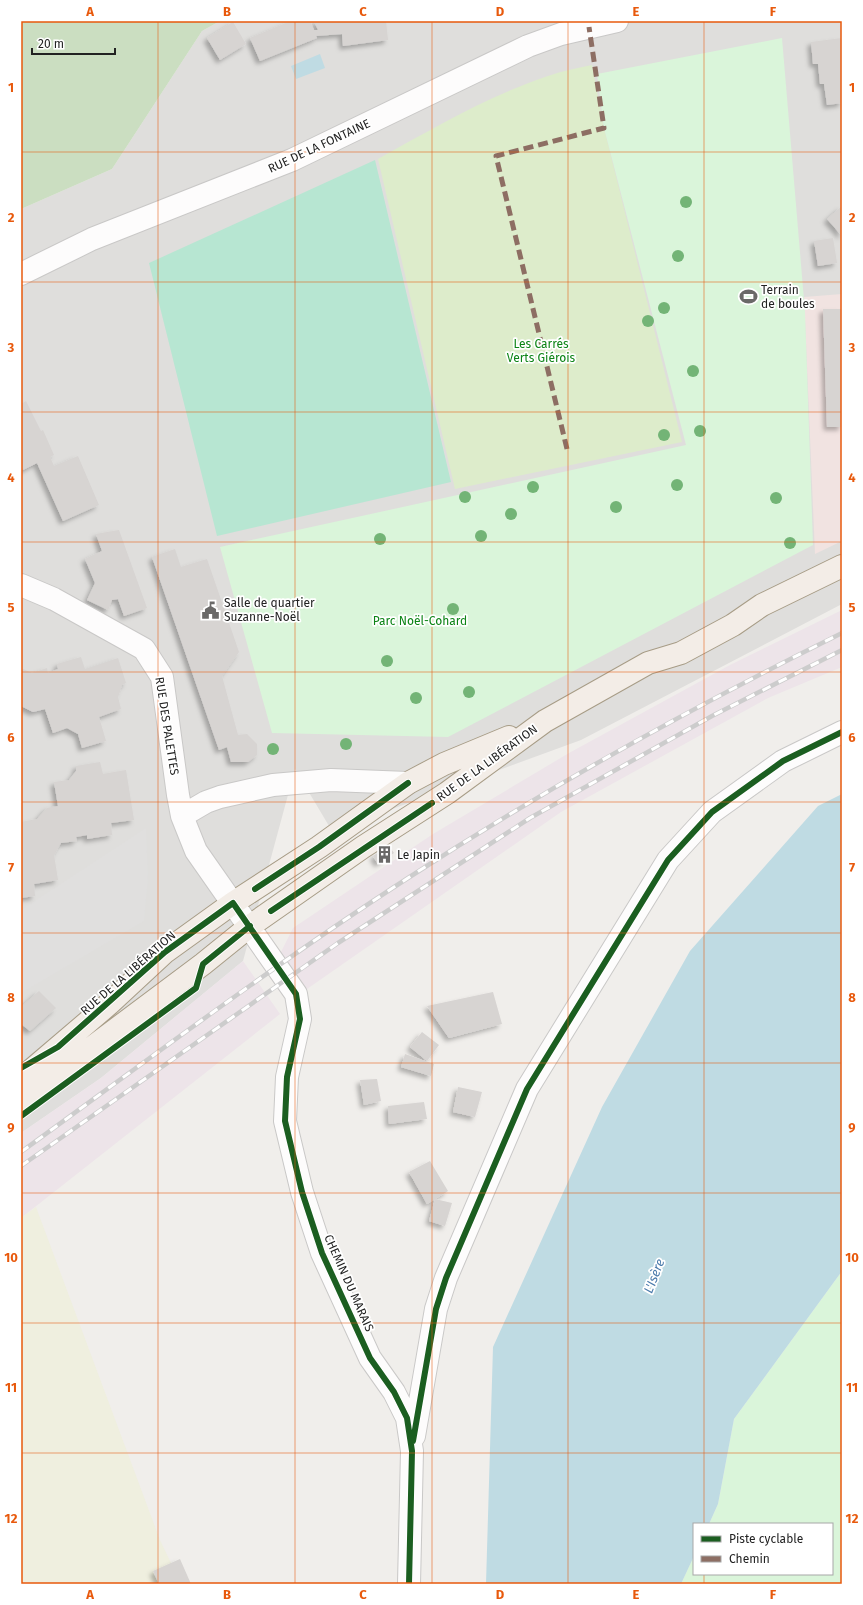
<svg xmlns="http://www.w3.org/2000/svg" width="863" height="1605" font-family="'Fira Sans',sans-serif">
<style>
.residential{fill:#dfdedc}
.commercial{fill:#f1e3e1}
.industrial{fill:#ede4e9}
.farmland{fill:#efefdf}
.grass{fill:#ddeccb}
.forest{fill:#cbdec1}
.park{fill:#daf5da}
.pitch{fill:#b7e6d2}
.parking{fill:#e0dfde}
.water{fill:#bfdbe3}
.building{fill:#d7d4d2;filter:url(#shadow)}
.lines{fill:none;stroke-linecap:round;stroke-linejoin:round}
.minor-casing{stroke:#c9c8c7;stroke-width:24}
.major-casing{stroke:#a79c86;stroke-width:24}
.minor{stroke:#fdfcfc;stroke-width:22}
.major{stroke:#f3ede7;stroke-width:22}
.rail-casing{stroke:#ccc;stroke-width:4.5}
.rail{stroke:#fff;stroke-width:3;stroke-dasharray:9;stroke-linecap:butt}
.quiet{stroke:#8d6e63;stroke-width:5;stroke-dasharray:10 5;stroke-linecap:butt}
.cycleway-casing{stroke:#fff;stroke-width:8}
.cycleway{stroke:#1b5e20;stroke-width:6}
.tree{fill:#73b476}
.grid{fill:none;stroke:#e8590c;stroke-width:1;stroke-opacity:0.55}
.labels{text-anchor:middle;dominant-baseline:central;stroke-width:3.5;stroke-linejoin:round;paint-order:stroke}
.street-label{font-size:12px;fill:#222;stroke:#fff}
.poi-label{font-size:12px;fill:#222;stroke:#fff;text-anchor:start}
.park-label{font-size:12px;fill:#0c8416;stroke:#fff}
.water-label{font-size:13px;font-style:italic;fill:#4a7aab;stroke:#fff}
.neatline{fill:none;stroke:#e8590c;stroke-width:1.5}
.grid-label{font-size:13px;text-anchor:middle;font-weight:bold;fill:#e8590c}
</style>
<defs>
<filter id="shadow"><feDropShadow dx="-3.5" dy="3.5" stdDeviation="2" flood-color="#0004"/></filter>
</defs>
<rect width="100%" height="100%" fill="#f0eeeb"/>
<path class="residential" d="M 220,21 L 842,21 L 842,604 L 581,740 L 332,831 L 295,769 L 243,961 L 101,1078 L 21,1133 L 21,209 L 112,169 L 202,31 Z"/>
<path class="commercial" d="M 842,294 L 842,541 L 815,554 L 804,297 Z"/>
<path class="industrial" d="M 842,610 L 842,667 L 768,698 L 561,812 L 307,989 L 281,952 L 293,928 L 433,834 L 569,753 L 730,665 Z
M 243,961 L 280,1014 L 21,1218 L 21,1133 L 101,1078 Z"/>
<path class="farmland" d="M 36,1207 L 160,1540 L 181,1584 L 21,1584 L 21,1218 Z"/>
<path class="grass" d="M 592,65 L 604,128 L 682,442 L 455,489 L 378,159 C 432,129 488,96 548,76 C 562,71 578,68 592,65 Z"/>
<path class="forest" d="M 21,21 L 220,21 L 202,31 L 112,169 L 21,209 Z"/>
<path class="park" d="M 782,38 L 805,312 L 813,545 L 448,737 L 272,733 L 220,547 L 686,445 L 604,128 L 597,74 Z
M 842,1271 L 842,1584 L 681,1584 L 694,1556 L 694,1574 L 832,1574 L 832,1524 L 709,1524 L 718,1504 L 734,1419 Z"/>
<path class="pitch" d="M 375,160 L 451,482 L 217,536 L 149,263 Z"/>
<path class="parking" d="M 146,828 L 148,878 L 144,921 L 21,993 L 21,910 Z"/>
<path class="water" d="M 320,54 L 325,68 L 296,79 L 291,66 Z
M 842,794 L 842,1271 L 734,1419 L 718,1504 L 709,1524 L 694,1524 L 694,1556 L 681,1584 L 486,1584 L 493,1347 L 602,1107 L 690,951 L 818,806 Z"/>
<path class="building" d="M 291,21 L 310,21 L 314,30 L 318,30 L 314,21 L 386,21 L 388,40 L 343,46 L 342,34 L 316,36 L 317,38 L 260,61 L 250,38 Z
M 233,22 L 246,44 L 220,60 L 207,38 Z
M 842,38 L 842,103 L 827,105 L 824,84 L 820,84 L 818,64 L 813,64 L 811,42 Z
M 842,206 L 842,236 L 827,219 Z
M 833,238 L 837,263 L 818,266 L 814,241 Z
M 823,309 L 842,309 L 842,427 L 827,427 Z
M 26,401 L 41,431 L 43,430 L 54,455 L 50,457 L 54,466 L 78,456 L 99,505 L 63,521 L 37,463 L 23,470 L 21,466 L 21,404 Z
M 119,530 L 147,608 L 124,616 L 118,599 L 112,600 L 108,610 L 87,600 L 95,583 L 85,559 L 102,551 L 96,534 Z
M 175,549 L 181,567 L 207,559 L 239,652 L 222,676 L 238,735 L 247,734 L 257,744 L 257,755 L 248,762 L 231,762 L 227,747 L 219,750 L 152,557 Z
M 81,657 L 85,669 L 118,658 L 126,683 L 122,685 L 118,697 L 121,709 L 99,717 L 106,741 L 82,748 L 78,734 L 67,728 L 53,733 L 45,709 L 33,712 L 21,706 L 21,668 L 32,673 L 47,668 L 48,673 L 58,669 L 57,664 Z
M 100,762 L 103,774 L 126,770 L 134,820 L 111,823 L 112,835 L 87,839 L 87,835 L 76,837 L 77,841 L 61,843 L 54,855 L 58,880 L 34,884 L 35,896 L 21,898 L 21,822 L 37,819 L 47,808 L 58,806 L 54,782 L 69,780 L 76,771 L 76,766 Z
M 389,846 L 394,853 L 378,864 L 373,856 Z
M 39,991 L 56,1008 L 30,1031 L 21,1024 L 21,1007 Z
M 493,992 L 502,1024 L 449,1038 L 427,1006 Z
M 422,1032 L 439,1045 L 427,1061 L 410,1047 Z
M 405,1054 L 434,1064 L 431,1076 L 401,1067 Z
M 377,1079 L 381,1101 L 364,1105 L 360,1080 Z
M 458,1087 L 482,1092 L 475,1117 L 453,1112 Z
M 424,1102 L 427,1119 L 389,1124 L 388,1106 Z
M 430,1161 L 448,1191 L 427,1204 L 409,1172 Z
M 435,1199 L 452,1203 L 445,1226 L 429,1221 Z
M 180,1559 L 191,1584 L 159,1584 L 153,1571 Z"/>
<g class="lines">
<defs>
<path id="minor" d="M 21,274 L 92,239 L 292,160 L 528,46 L 561,34 L 617,21
M 21,585 L 54,599 L 144,649 L 162,677 L 178,795 L 182,816 L 196,851 L 296,994 L 300,1019 L 287,1077 L 285,1121 L 302,1192 L 322,1253 L 370,1358 L 394,1392 L 407,1418 L 412,1451 L 409,1584
M 182,816 L 206,802 L 220,797 L 273,785 L 331,780 L 408,783
M 414,1436 L 436,1309 L 446,1278 L 527,1089 L 668,860 L 712,812 L 783,761 L 842,732"/>
<path id="major" d="M 21,1079 L 109,1004 L 165,952 L 233,903 L 319,847 L 408,783 L 444,764 L 509,737
M 21,1101 L 36,1093 L 79,1057 L 203,964 L 250,926 L 363,847 L 447,793 L 545,721 L 648,663 L 681,653 L 733,625 L 762,605 L 842,566"/>
</defs>
<use href="#minor" class="minor-casing"/>
<use href="#major" class="major-casing"/>
<use href="#minor" class="minor"/>
<use href="#major" class="major"/>
<defs>
<path id="rail" d="M 21,1152 C 149,1059 275,964 408,878 C 548,787 693,707 842,633
M 21,1166 L 338,943 L 530,818 L 712,716 L 842,650"/>
</defs>
<use href="#rail" class="rail-casing"/>
<use href="#rail" class="rail"/>
<path class="quiet" d="M 567,449 L 496,156 L 604,128 L 589,27"/>
<defs>
<path id="cycleway" d="M 255,889 L 319,847 L 408,783
M 271,911 L 432,803
M 21,1068 L 58,1047 L 165,952 L 233,903 L 296,994 L 300,1019 L 287,1077 L 285,1121 L 302,1192 L 322,1253 L 370,1358 L 394,1392 L 407,1418 L 412,1451 L 409,1584
M 21,1116 L 196,988 L 203,964 L 250,926
M 413,1441 L 436,1309 L 446,1278 L 527,1089 L 668,860 L 712,812 L 783,761 L 842,732"/>
</defs>
<use href="#cycleway" class="cycleway-casing"/>
<use href="#cycleway" class="cycleway"/>
</g>
<g class="tree">
<circle cx="686" cy="202" r="6"/>
<circle cx="678" cy="256" r="6"/>
<circle cx="664" cy="308" r="6"/>
<circle cx="648" cy="321" r="6"/>
<circle cx="693" cy="371" r="6"/>
<circle cx="700" cy="431" r="6"/>
<circle cx="664" cy="435" r="6"/>
<circle cx="677" cy="485" r="6"/>
<circle cx="533" cy="487" r="6"/>
<circle cx="465" cy="497" r="6"/>
<circle cx="776" cy="498" r="6"/>
<circle cx="616" cy="507" r="6"/>
<circle cx="511" cy="514" r="6"/>
<circle cx="481" cy="536" r="6"/>
<circle cx="380" cy="539" r="6"/>
<circle cx="790" cy="543" r="6"/>
<circle cx="453" cy="609" r="6"/>
<circle cx="387" cy="661" r="6"/>
<circle cx="469" cy="692" r="6"/>
<circle cx="416" cy="698" r="6"/>
<circle cx="346" cy="744" r="6"/>
<circle cx="273" cy="749" r="6"/>
</g>
<path class="grid" d="M 158,21 L 158,1584M 295,21 L 295,1584M 432,21 L 432,1584M 568,21 L 568,1584M 704,21 L 704,1524M 21,152 L 842,152M 21,282 L 842,282M 21,412 L 842,412M 21,542 L 842,542M 21,672 L 842,672M 21,802 L 842,802M 21,933 L 842,933M 21,1063 L 842,1063M 21,1193 L 842,1193M 21,1323 L 842,1323M 21,1453 L 842,1453M 704,1574 L 704,1584"/>
<defs>
<symbol id="stadium-bare" viewBox="-9 -9 18 18"><path d="M0-5a6.5 5 0 1 0 0 10a6.5 5 0 1 0 0-10ZM-3.5-1.8h7v3.6h-7Z" fill="#6a6968" stroke="#fff" stroke-width="2.5" paint-order="stroke"/></symbol>
<symbol id="civic-bare" viewBox="-9 -9 18 18"><path d="M-.6-6.5H3V-4.5H.6V-3L4-1V1h2V6H-6V1h2V-1L-.6-3ZM-1.2 2.5V6h2.4V2.5Z" fill="#6a6968" stroke="#fff" stroke-width="2.5" paint-order="stroke"/></symbol>
<symbol id="building-bare" viewBox="-9 -9 18 18"><path d="M-4-6H4V6H1V3H-1V6H-4ZM-2.5-4.3h1.7v1.8h-1.7ZM.8-4.3h1.7v1.8H.8ZM-2.5-1h1.7V.8h-1.7ZM.8-1h1.7V.8H.8Z" fill="#6a6968" stroke="#fff" stroke-width="2.5" paint-order="stroke"/></symbol>
</defs>
<g fill-rule="evenodd">
<use href="#stadium-bare" x="736" y="284" width="25" height="25"/>
<use href="#civic-bare" x="198" y="598" width="25" height="25"/>
<use href="#building-bare" x="372" y="842" width="25" height="25"/>
</g>
<g class="labels">
<g class="street-label">
<text transform="translate(319 146) rotate(-25)">RUE DE LA FONTAINE</text>
<text transform="translate(167 726) rotate(81)">RUE DES PALETTES</text>
<text transform="translate(487 763) rotate(-36)">RUE DE LA LIBÉRATION</text>
<text transform="translate(128 973) rotate(-41)">RUE DE LA LIBÉRATION</text>
<text transform="translate(349 1283) rotate(66)">CHEMIN DU MARAIS</text>
</g>
<g class="poi-label">
<text x="761" y="290">Terrain<tspan x="761" dy="14">de boules</tspan></text>
<text x="224" y="603">Salle de quartier<tspan x="224" dy="14">Suzanne-Noël</tspan></text>
<text x="397" y="855">Le Japin</text>
</g>
<g class="park-label">
<text x="541" y="344">Les Carrés<tspan x="541" dy="14">Verts Giérois</tspan></text>
<text x="420" y="621">Parc Noël-Cohard</text>
</g>
<g class="water-label">
<text transform="translate(654 1276) rotate(-69)">L'Isère</text>
</g>
</g>
<rect width="863" height="1605" fill="none" stroke="#ffffff" stroke-width="44"/>
<rect x="693" y="1523" width="140" height="52" fill="#ffffff" stroke="#a7a7a7"/>
<rect x="701" y="1536" width="20" height="6" fill="#1b5e20" stroke="#a7a7a7"/>
<text x="729" y="1543" font-size="12" fill="#222222">Piste cyclable</text>
<rect x="701" y="1556" width="20" height="6" fill="#8d6e63" stroke="#a7a7a7"/>
<text x="729" y="1563" font-size="12" fill="#222222">Chemin</text>
<path d="M32 48v6h83v-6" fill="none" stroke="#222222" stroke-width="2"/>
<text x="38" y="48" font-size="12" fill="#222222" stroke="#ffffff" stroke-width="3" paint-order="stroke">20 m</text>
<rect x="22" y="22" width="819" height="1561" class="neatline"/>
<g class="grid-label">
<text x="90" y="16">A</text>
<text x="227" y="16">B</text>
<text x="363" y="16">C</text>
<text x="500" y="16">D</text>
<text x="636" y="16">E</text>
<text x="773" y="16">F</text>
<text x="11" y="92">1</text>
<text x="852" y="92">1</text>
<text x="11" y="222">2</text>
<text x="852" y="222">2</text>
<text x="11" y="352">3</text>
<text x="852" y="352">3</text>
<text x="11" y="482">4</text>
<text x="852" y="482">4</text>
<text x="11" y="612">5</text>
<text x="852" y="612">5</text>
<text x="11" y="742">6</text>
<text x="852" y="742">6</text>
<text x="11" y="872">7</text>
<text x="852" y="872">7</text>
<text x="11" y="1002">8</text>
<text x="852" y="1002">8</text>
<text x="11" y="1132">9</text>
<text x="852" y="1132">9</text>
<text x="11" y="1262">10</text>
<text x="852" y="1262">10</text>
<text x="11" y="1392">11</text>
<text x="852" y="1392">11</text>
<text x="11" y="1523">12</text>
<text x="852" y="1523">12</text>
<text x="90" y="1599">A</text>
<text x="227" y="1599">B</text>
<text x="363" y="1599">C</text>
<text x="500" y="1599">D</text>
<text x="636" y="1599">E</text>
<text x="773" y="1599">F</text>
</g>
</svg>
